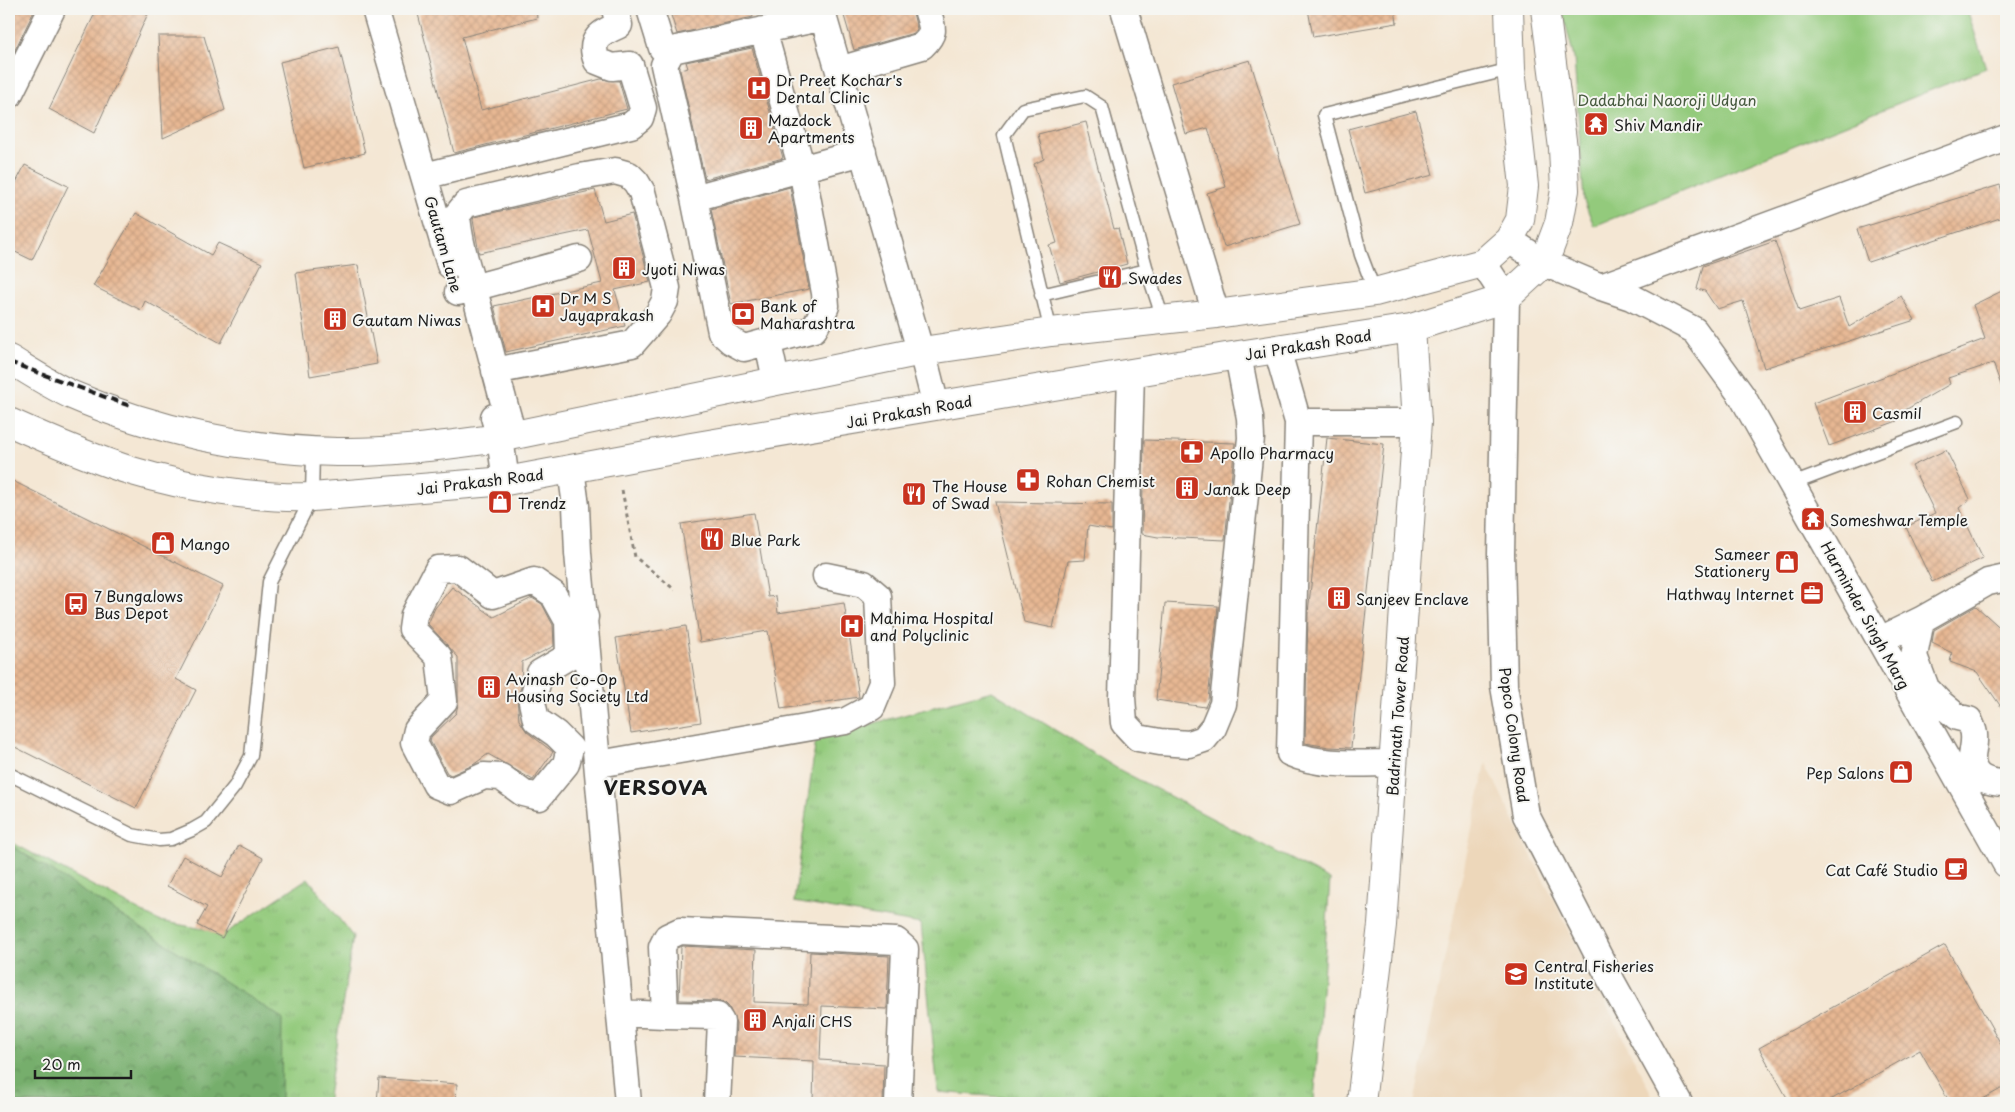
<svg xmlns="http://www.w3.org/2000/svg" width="2015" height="1112" font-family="'Playpen Sans',sans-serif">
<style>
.built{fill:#edd7ba}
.grass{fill:url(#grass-tufts);stroke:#58734c}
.forest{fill:url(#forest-crowns);stroke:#496544}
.park{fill:#93ca7c;stroke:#58734c}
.building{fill:url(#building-cross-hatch)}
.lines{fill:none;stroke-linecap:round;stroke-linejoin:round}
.lane-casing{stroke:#888278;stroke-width:15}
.street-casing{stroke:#888278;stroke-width:29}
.secondary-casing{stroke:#888278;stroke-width:30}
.path{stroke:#888278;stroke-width:3;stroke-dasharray:4 4;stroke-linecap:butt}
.lane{stroke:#fff;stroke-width:12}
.street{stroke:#fff;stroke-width:26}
.secondary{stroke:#fff;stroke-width:28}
.rail{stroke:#1c1c1c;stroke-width:4;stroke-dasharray:8 4;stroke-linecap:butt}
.labels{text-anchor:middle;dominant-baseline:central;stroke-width:4;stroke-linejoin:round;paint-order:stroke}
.poi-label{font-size:15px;fill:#1c1c1c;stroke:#f6f6f2;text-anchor:start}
.park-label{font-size:15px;fill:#46593e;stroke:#f6f6f2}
.street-label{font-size:15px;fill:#1c1c1c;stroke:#f6f6f2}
.district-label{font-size:20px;font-weight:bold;letter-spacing:1px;fill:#1c1c1c;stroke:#f6f6f2}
</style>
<defs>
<pattern id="grass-tufts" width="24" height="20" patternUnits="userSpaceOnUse" patternTransform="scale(1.25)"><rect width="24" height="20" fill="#93ca7c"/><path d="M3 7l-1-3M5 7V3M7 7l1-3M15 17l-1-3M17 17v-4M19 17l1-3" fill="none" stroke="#7ead6b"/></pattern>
<pattern id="forest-crowns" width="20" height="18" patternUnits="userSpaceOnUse" patternTransform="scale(1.25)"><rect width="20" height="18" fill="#76ae6c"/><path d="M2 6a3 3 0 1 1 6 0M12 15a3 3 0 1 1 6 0" fill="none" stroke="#608d58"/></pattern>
<pattern id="building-cross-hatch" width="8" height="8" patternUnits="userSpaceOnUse" patternTransform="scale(1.25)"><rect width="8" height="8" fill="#e7b793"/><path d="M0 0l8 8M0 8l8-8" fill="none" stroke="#c69d7e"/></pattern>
</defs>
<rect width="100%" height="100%" fill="#f6f6f2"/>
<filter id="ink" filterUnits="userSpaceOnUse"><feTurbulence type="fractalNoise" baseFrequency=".02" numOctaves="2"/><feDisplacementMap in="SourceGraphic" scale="10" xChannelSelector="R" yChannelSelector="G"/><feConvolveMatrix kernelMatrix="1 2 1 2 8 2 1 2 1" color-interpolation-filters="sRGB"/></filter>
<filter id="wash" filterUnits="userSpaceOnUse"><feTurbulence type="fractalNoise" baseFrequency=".0096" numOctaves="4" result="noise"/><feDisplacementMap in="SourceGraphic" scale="20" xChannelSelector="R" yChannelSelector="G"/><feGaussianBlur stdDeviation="1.12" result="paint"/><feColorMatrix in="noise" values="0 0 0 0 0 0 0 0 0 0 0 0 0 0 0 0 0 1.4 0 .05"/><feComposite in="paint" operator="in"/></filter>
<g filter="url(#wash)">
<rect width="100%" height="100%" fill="#f4e7d4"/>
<path class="built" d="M 1486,763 L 1509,811 L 1656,1103 L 1414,1103 Z"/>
<path class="grass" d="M 992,691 L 1118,769 L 1330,880 L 1314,1103 L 1074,1103 L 938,1092 L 921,924 L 794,902 L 816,739 Z
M 9,841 L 159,921 L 226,933 L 308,878 L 353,937 L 327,1103 L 9,1103 Z"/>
<path class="forest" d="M 9,844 L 282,1018 L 281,1103 L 9,1103 Z"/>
<path class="park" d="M 1562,9 L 1967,9 L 1986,68 L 1594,226 L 1584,201 L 1574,58 Z"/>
<g id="blocks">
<path class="building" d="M 9,9 L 35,9 L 9,62 Z
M 97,9 L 150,9 L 94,133 L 49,109 Z
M 439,9 L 536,9 L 537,18 L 462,37 L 481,110 L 601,79 L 619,81 L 627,109 L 454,153 L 418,14 Z
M 669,9 L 751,9 L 753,17 L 677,34 Z
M 842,9 L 912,9 L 917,29 L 914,33 L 854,50 Z
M 1308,9 L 1395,9 L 1397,23 L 1313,37 Z
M 158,36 L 204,36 L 225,110 L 163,138 Z
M 339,47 L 365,153 L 304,168 L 280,62 Z
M 752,48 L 783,158 L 705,179 L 680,70 L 688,68 L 686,62 Z
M 1250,60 L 1300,224 L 1224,247 L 1207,193 L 1226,187 L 1208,128 L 1186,134 L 1171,83 Z
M 1416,111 L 1433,175 L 1365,193 L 1348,129 Z
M 1086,122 L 1114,229 L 1118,228 L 1127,264 L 1060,282 L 1049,245 L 1057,243 L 1034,164 L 1044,159 L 1038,134 Z
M 25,165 L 68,186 L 32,260 L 9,249 L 9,196 Z
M 2000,185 L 2006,204 L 2006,216 L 1868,262 L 1857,229 Z
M 790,187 L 809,289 L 731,304 L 711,209 Z
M 595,190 L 604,221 L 632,214 L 650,282 L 615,290 L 625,326 L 506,352 L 494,306 L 602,283 L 588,230 L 479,253 L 473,220 L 474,217 Z
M 136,213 L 211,255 L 218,243 L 262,263 L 221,343 L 145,301 L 141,310 L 93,286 Z
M 1775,241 L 1799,311 L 1839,298 L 1849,327 L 1901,296 L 1915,320 L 1764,368 L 1743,301 L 1717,309 L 1705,291 L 1697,289 L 1703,266 Z
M 358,265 L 377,364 L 310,376 L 296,273 Z
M 2006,289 L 2006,387 L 2002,388 L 1993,363 L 1948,378 L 1950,384 L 1895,416 L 1897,421 L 1829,446 L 1813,403 L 1985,339 L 1973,305 Z
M 1327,438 L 1384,444 L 1351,748 L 1329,747 L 1305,743 L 1308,613 Z
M 1144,440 L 1235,443 L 1225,540 L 1158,537 L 1142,534 Z
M 1946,450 L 1970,499 L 1959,508 L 1983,558 L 1932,582 L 1906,527 L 1935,513 L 1912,466 Z
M 9,479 L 223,586 L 176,679 L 196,690 L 136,808 L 9,744 Z
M 995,502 L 1112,504 L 1112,530 L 1088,526 L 1085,560 L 1068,561 L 1053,628 L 1024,622 Z
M 754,513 L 768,597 L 776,596 L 778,613 L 844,603 L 859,697 L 781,709 L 768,631 L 700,642 L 681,524 Z
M 452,587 L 494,617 L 532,598 L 542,604 L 553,625 L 554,646 L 522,662 L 521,687 L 517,698 L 519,720 L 527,732 L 553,752 L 533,780 L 488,754 L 473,765 L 451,775 L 447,773 L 430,741 L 431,737 L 456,713 L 458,705 L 458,657 L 428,624 L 435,608 Z
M 1165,603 L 1218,606 L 1208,700 L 1205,707 L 1156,700 Z
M 1976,606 L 2006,633 L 2006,714 L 1977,672 L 1950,662 L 1952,653 L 1932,643 L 1934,630 Z
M 686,626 L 701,722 L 631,733 L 616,638 Z
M 239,845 L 263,858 L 222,938 L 197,925 L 207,907 L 167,886 L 183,856 L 222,877 Z
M 1945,945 L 2006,1053 L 2006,1086 L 1976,1103 L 1950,1103 L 1920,1050 L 1825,1103 L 1790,1103 L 1759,1048 Z
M 683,946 L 756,950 L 754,1002 L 808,1004 L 810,952 L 889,956 L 887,1009 L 822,1006 L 820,1060 L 884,1064 L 883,1103 L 813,1103 L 814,1061 L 734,1057 L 736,1023 L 729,1007 L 725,1003 L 718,1001 L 679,1000 L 681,947 Z
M 379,1078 L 457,1084 L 456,1103 L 377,1103 Z"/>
</g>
</g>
<g filter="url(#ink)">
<use href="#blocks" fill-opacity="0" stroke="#888278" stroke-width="1"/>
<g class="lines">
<defs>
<path id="lane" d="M 1375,292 L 1361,255 L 1324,115 L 1511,69
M 1041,295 L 1147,270
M 1051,332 L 1004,135 L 1023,109 L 1085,96 L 1102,107 L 1147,270 L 1163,319
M 1792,484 L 1957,422
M 9,774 L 132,835 L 159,840 L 171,839 L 192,830 L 206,822 L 235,786 L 251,756 L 269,582 L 312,497 L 313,451"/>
<path id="street" d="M 375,9 L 450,265
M 650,9 L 662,48 L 672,50 L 824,17
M 821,9 L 918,343 L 922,351 L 936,406
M 1124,9 L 1216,314
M 672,50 L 664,65 L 694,198 L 863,152
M 839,70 L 922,46 C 937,32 932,27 927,9
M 9,95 L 52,9
M 424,176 L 631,125 L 640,118 L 643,108 L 630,65 L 612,67 L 597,61 C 588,39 601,33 619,25 L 615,9
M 694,198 L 721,332 L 731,341 L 744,348 L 814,329 L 826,306 L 825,293 L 802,169 L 763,30
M 1509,240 L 1544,263 L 1601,287 L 1631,297 L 1694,330 L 1742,396 L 2006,864
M 1483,263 L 1506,298 L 1501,554 L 1504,686 L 1526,815 L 1612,982 L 1679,1103
M 1601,287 L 2006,138
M 458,292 L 579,259
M 768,343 L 776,380
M 1277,349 L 1298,422
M 495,371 L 632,344 L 658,314 L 665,301 L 667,288 L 642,192 L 636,182 L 629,175 L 615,171 L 580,177 L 466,204 L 457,215 C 459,244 469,273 477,301 C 489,346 500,390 513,435
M 1131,373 L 1122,698 L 1124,723 L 1138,738 L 1160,742 L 1189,744 L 1204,739 L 1213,728 L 1223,704 L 1251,438 L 1250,418 L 1238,355
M 494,417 L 500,438 L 506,481
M 571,469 L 576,506 L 578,553 L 628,1103
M 1921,620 L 1914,656 L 1926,688 L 1939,702 L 1957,717 L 1969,720 C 1971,725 1974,730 1974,735 C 1975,744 1972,751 1972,759 C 1972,779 1990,783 2006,783
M 568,621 L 569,656 L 540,673 L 532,702 L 536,720 L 556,734 L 570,748 L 566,764 L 539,797 L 523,793 L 501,777 L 484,776 L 451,791 L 436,785 L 414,743 L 417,730 L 444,701 L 439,657 L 412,629 L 414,615 L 438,569 L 458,568 L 493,595 L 534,581 L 553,594 L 568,621 L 585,617
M 1880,640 L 1921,620 L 1988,582 L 2006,578
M 1393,763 C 1361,763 1321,767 1290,753 L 1298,422 L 1417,422
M 599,764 L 846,721 L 872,707 L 882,683 L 878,596 L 864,584 L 826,576
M 620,1013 L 665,1015
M 717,1103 L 721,1022 L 717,1016 L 665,1015 L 662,947 L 667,937 L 680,931 L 896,941 L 905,949 L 898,1103"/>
<path id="secondary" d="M 9,359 C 29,371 50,385 72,395 C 155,431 247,450 337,452 C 392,453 446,445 500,438 L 922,351 L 1051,332 L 1216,314 L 1375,292 L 1483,263 L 1509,240 L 1520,220 L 1524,186 L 1511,69 L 1509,9
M 9,422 C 49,440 90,458 132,471 C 185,487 257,499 312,497 L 506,481 L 662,452 L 1226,357 L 1411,328 L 1506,298 L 1544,263 L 1559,223 L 1565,190 L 1563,148 L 1545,9
M 1361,1103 L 1382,925 L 1417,422 L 1411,328"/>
</defs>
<use href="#lane" class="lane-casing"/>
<use href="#street" class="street-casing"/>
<use href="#secondary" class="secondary-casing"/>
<path class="path" d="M 622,490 L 635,557 L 675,590"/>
<use href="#lane" class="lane"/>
<use href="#street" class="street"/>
<use href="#secondary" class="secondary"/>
<path class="rail" d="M 9,362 L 130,406"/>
</g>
</g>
<defs>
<symbol id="hospital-square" viewBox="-11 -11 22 22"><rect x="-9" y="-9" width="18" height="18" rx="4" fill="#c8321e" stroke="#f6f6f2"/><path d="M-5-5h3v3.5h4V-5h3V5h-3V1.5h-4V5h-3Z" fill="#fff"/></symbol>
<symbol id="temple-square" viewBox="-11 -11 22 22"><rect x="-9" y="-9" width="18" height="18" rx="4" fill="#c8321e" stroke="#f6f6f2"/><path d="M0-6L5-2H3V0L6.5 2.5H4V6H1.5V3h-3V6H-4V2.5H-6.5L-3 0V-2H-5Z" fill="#fff"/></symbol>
<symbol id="building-square" viewBox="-11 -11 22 22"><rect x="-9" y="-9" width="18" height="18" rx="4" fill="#c8321e" stroke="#f6f6f2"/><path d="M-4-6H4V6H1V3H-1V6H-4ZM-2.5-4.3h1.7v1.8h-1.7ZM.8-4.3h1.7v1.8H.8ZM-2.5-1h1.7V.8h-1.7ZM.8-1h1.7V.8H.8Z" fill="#fff"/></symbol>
<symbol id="restaurant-square" viewBox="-11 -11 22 22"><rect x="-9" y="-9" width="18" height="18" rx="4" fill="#c8321e" stroke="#f6f6f2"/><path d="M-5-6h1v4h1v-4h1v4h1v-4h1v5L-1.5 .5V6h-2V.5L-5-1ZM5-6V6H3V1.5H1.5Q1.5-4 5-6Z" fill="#fff"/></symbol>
<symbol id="bank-square" viewBox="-11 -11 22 22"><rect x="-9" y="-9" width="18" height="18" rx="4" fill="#c8321e" stroke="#f6f6f2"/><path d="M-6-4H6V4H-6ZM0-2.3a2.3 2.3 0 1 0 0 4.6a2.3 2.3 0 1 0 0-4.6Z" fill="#fff"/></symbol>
<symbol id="pharmacy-square" viewBox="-11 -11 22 22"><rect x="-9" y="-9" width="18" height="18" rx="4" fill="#c8321e" stroke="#f6f6f2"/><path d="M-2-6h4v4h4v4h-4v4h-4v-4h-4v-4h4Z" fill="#fff"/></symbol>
<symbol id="shop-square" viewBox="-11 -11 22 22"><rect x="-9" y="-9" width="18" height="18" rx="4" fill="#c8321e" stroke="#f6f6f2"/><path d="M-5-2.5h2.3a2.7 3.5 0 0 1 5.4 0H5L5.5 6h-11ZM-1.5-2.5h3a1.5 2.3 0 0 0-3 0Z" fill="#fff"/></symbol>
<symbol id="office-square" viewBox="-11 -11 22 22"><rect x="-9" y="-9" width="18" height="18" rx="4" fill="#c8321e" stroke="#f6f6f2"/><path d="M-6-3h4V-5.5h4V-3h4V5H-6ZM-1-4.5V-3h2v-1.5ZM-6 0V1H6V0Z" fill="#fff"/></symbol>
<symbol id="bus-square" viewBox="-11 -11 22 22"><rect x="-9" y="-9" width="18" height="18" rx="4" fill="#c8321e" stroke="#f6f6f2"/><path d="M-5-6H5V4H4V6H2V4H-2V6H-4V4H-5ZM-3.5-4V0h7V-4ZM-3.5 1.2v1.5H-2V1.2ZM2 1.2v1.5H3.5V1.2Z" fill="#fff"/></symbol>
<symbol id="cafe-square" viewBox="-11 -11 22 22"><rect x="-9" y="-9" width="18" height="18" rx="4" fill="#c8321e" stroke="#f6f6f2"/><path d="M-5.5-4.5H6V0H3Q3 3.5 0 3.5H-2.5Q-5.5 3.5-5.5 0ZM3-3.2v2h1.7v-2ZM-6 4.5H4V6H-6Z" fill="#fff"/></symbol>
<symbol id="university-square" viewBox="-11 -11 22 22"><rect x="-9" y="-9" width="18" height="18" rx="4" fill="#c8321e" stroke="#f6f6f2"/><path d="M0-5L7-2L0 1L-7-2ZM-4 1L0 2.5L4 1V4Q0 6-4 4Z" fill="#fff"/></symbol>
</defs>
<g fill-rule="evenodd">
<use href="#hospital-square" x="745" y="74" width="28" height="28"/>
<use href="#temple-square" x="1582" y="110" width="28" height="28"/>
<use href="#building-square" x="737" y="114" width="28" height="28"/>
<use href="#building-square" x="610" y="254" width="28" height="28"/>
<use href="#restaurant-square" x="1096" y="263" width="28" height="28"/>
<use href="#hospital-square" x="529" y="292" width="28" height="28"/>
<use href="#bank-square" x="729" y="300" width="28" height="28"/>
<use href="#building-square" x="321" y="305" width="28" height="28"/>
<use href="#building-square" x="1841" y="398" width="28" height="28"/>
<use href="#pharmacy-square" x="1178" y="438" width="28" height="28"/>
<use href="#pharmacy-square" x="1014" y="466" width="28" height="28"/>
<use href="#building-square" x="1173" y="474" width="28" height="28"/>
<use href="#restaurant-square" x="900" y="480" width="28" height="28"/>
<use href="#shop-square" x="486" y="488" width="28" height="28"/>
<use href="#temple-square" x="1799" y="505" width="28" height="28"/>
<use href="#restaurant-square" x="698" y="525" width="28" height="28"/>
<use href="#shop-square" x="149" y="529" width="28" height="28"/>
<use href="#shop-square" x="1773" y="548" width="28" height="28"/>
<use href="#office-square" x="1798" y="579" width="28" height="28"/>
<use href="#building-square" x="1325" y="584" width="28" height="28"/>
<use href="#bus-square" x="62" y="590" width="28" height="28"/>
<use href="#hospital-square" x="838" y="612" width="28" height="28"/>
<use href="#building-square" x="475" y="673" width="28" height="28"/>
<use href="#shop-square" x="1887" y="758" width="28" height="28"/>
<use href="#cafe-square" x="1942" y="855" width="28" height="28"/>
<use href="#university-square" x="1502" y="960" width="28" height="28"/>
<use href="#building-square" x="741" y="1006" width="28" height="28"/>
</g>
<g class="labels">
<g class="poi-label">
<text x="776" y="79">Dr Preet Kochar's<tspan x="776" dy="17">Dental Clinic</tspan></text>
<text x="768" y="119">Mazdock<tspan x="768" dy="17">Apartments</tspan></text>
<text x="1614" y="124">Shiv Mandir</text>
<text x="642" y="268">Jyoti Niwas</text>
<text x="1128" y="277">Swades</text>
<text x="560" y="297">Dr M S<tspan x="560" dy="17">Jayaprakash</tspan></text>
<text x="760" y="305">Bank of<tspan x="760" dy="17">Maharashtra</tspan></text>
<text x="352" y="319">Gautam Niwas</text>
<text x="1872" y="412">Casmil</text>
<text x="1210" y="452">Apollo Pharmacy</text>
<text x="1046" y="480">Rohan Chemist</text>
<text x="932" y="485">The House<tspan x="932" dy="17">of Swad</tspan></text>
<text x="1204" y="488">Janak Deep</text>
<text x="518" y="502">Trendz</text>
<text x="1830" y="519">Someshwar Temple</text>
<text x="730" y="539">Blue Park</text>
<text x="180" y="543">Mango</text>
<text x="1770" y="553" text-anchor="end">Sameer<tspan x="1770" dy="17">Stationery</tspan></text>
<text x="1794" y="593" text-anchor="end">Hathway Internet</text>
<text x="94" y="595">7 Bungalows<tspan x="94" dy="17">Bus Depot</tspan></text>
<text x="1356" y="598">Sanjeev Enclave</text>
<text x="870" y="617">Mahima Hospital<tspan x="870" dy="17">and Polyclinic</tspan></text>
<text x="506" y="678">Avinash Co-Op<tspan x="506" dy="17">Housing Society Ltd</tspan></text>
<text x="1884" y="772" text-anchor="end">Pep Salons</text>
<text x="1938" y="869" text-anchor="end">Cat Café Studio</text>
<text x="1534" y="965">Central Fisheries<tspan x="1534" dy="17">Institute</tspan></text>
<text x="772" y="1020">Anjali CHS</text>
</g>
<g class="park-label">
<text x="1667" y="99">Dadabhai Naoroji Udyan</text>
</g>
<g class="street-label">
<text transform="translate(444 244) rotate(74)">Gautam Lane</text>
<text transform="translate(1308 344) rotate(-9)">Jai Prakash Road</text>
<text transform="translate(909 411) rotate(-10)">Jai Prakash Road</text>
<text transform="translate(480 481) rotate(-7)">Jai Prakash Road</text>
<text transform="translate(1866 615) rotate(61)">Harminder Singh Marg</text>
<text transform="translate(1397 716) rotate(-86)">Badrinath Tower Road</text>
<text transform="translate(1515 735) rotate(82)">Popco Colony Road</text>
</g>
<g class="district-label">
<text x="656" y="787">VERSOVA</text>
</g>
</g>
<rect width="2015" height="1112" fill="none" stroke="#f6f6f2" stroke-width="30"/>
<path d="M35 1070v8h96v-8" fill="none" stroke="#1c1c1c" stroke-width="2.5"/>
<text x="42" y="1070" font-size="15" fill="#1c1c1c" stroke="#f6f6f2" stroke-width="4" paint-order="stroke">20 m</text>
</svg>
